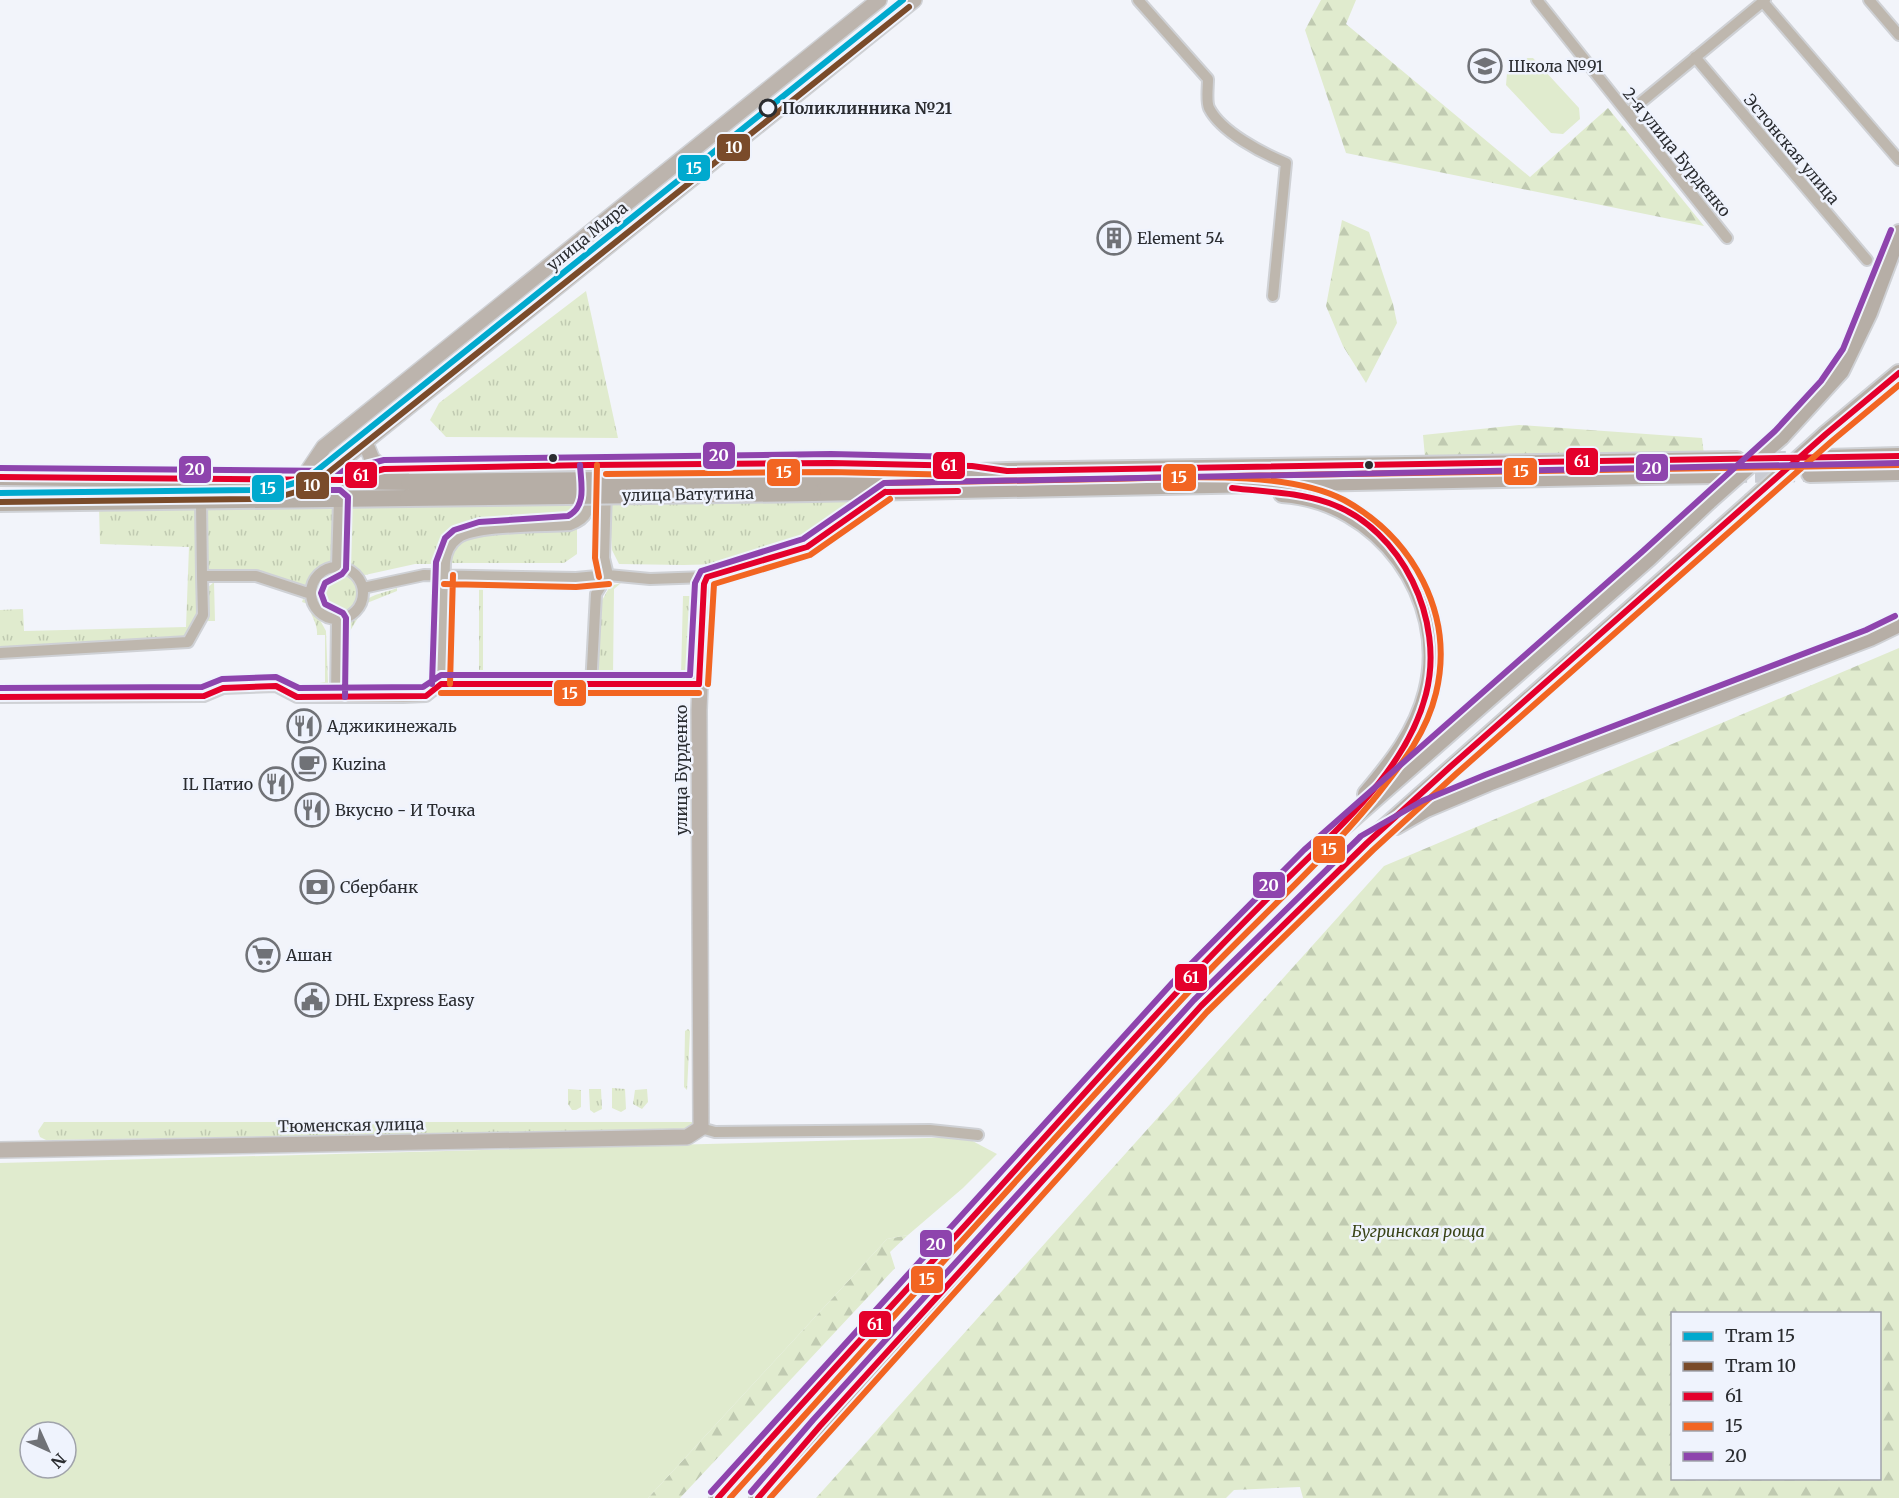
<svg xmlns="http://www.w3.org/2000/svg" width="1899" height="1498" font-family="Merriweather,serif">
<style>
.grass{fill:url(#grass-tufts)}
.forest{fill:url(#forest-firs);fill-rule:evenodd}
.garden{fill:#e0ebce;fill-rule:evenodd}
.lines{fill:none;stroke-linecap:round;stroke-linejoin:round}
.primary-tunnel{stroke:#caccd2;stroke-width:16;stroke-dasharray:16 8;stroke-linecap:butt}
.street-casing{stroke:#cfd1d5;stroke-width:14}
.secondary-casing{stroke:#cfd1d5;stroke-width:18}
.primary-casing{stroke:#cfd1d5;stroke-width:20}
.street{stroke:#beb7ae;stroke-width:10}
.secondary{stroke:#bcb4ad;stroke-width:15}
.primary{stroke:#b6aea6;stroke-width:16}
.primary-bridge-casing{stroke:#cfd1d5;stroke-width:20;stroke-linecap:butt}
.primary-bridge{stroke:#b6aea6;stroke-width:16}
.bus-1-casing{stroke:#eff3fd;stroke-width:10}
.bus-2-casing{stroke:#eff3fd;stroke-width:10}
.bus-3-casing{stroke:#eff3fd;stroke-width:10}
.bus-1{stroke:#e4002b;stroke-width:6}
.bus-2{stroke:#f26522;stroke-width:6}
.bus-3{stroke:#8e44ad;stroke-width:6}
.tram-1-casing{stroke:#eff3fd;stroke-width:10}
.tram-2-casing{stroke:#eff3fd;stroke-width:10}
.tram-1{stroke:#00a9ce;stroke-width:6}
.tram-2{stroke:#7a4b2a;stroke-width:6}
.stop-dot{fill:#eff3fd;stroke:#2a2c30;stroke-width:3}
.bus-dot{fill:#2a2c30;stroke:#eff3fd;stroke-width:2}
.labels{text-anchor:middle;dominant-baseline:central;stroke-width:5;stroke-linejoin:round;paint-order:stroke}
.poi-label{font-size:16px;fill:#2a2c30;stroke:#eff3fd;text-anchor:start}
.stop-label{font-size:16px;font-weight:bold;fill:#2a2c30;stroke:#eff3fd;text-anchor:start}
.street-label{font-size:16px;fill:#2a2c30;stroke:#eff3fd}
.park-label{font-size:16px;font-style:italic;fill:#394417;stroke:#eff3fd}
.line-badge{stroke:#eff3fd;stroke-width:2}
.badge-label{font-size:16px;text-anchor:middle;font-weight:bold;fill:#fff}
</style>
<defs>
<pattern id="grass-tufts" width="24" height="20" patternUnits="userSpaceOnUse" patternTransform="scale(1.5)"><rect width="24" height="20" fill="#e0ebce"/><path d="M3 7l-1-3M5 7V3M7 7l1-3M15 17l-1-3M17 17v-4M19 17l1-3" fill="none" stroke="#c0cab1"/></pattern>
<pattern id="forest-firs" width="22" height="20" patternUnits="userSpaceOnUse" patternTransform="scale(1.5)"><rect width="22" height="20" fill="#e0ebce"/><path d="M5 1l3.5 6h-7zM16 11l3.5 6h-7z" fill="#c0cab1"/></pattern>
</defs>
<rect width="100%" height="100%" fill="#f2f4fa"/>
<path class="grass" d="M 586,291 L 618,438 L 446,437 L 430,420 L 439,403 Z
M 861,500 C 845,512 829,525 812,536 C 754,573 683,564 619,564 L 612,550 L 609,503 Z
M 578,501 L 578,519 L 471,526 L 453,537 L 441,553 L 440,564 L 415,564 L 365,575 L 343,563 L 345,504 Z
M 333,504 L 334,564 L 315,575 L 303,587 L 208,573 L 207,506 Z
M 197,506 L 199,614 L 184,636 L 0,648 L 0,610 L 23,609 L 24,631 L 186,627 L 189,547 L 100,544 L 99,507 Z
M 577,528 L 577,554 L 564,563 L 452,563 L 451,555 L 459,544 L 476,536 Z
M316 594a21 21 0 1 1 42 0a21 21 0 1 1-42 0Z
M 214,582 L 215,621 L 208,621 L 207,588 Z
M 479,583 L 483,587 L 483,672 L 479,680 L 474,680 L 472,673 L 479,672 Z
M 621,583 L 614,589 L 613,676 L 620,676 L 620,681 L 608,681 L 599,674 L 599,606 L 610,586 Z
M 397,588 L 397,591 L 367,603 L 347,636 L 345,682 C 345,653 342,622 365,601 C 373,594 387,592 397,588 Z
M 683,596 L 697,596 L 694,678 L 691,680 L 674,680 L 674,676 L 681,675 Z
M 303,599 L 310,602 L 326,631 L 328,683 L 320,691 L 302,689 L 303,686 L 325,682 L 325,635 L 317,635 C 318,623 310,615 308,604 L 302,602 Z
M 688,1029 L 690,1031 L 687,1090 L 684,1087 L 685,1031 Z
M 612,1088 L 625,1089 L 626,1109 L 621,1112 L 612,1108 Z
M 568,1089 L 581,1090 L 581,1107 L 576,1110 L 572,1110 L 568,1104 Z
M 589,1089 L 601,1089 L 602,1109 L 594,1113 L 590,1110 Z
M 647,1089 L 648,1102 L 642,1109 L 633,1104 L 635,1090 Z
M 44,1122 L 693,1122 L 693,1126 L 690,1130 L 46,1140 L 40,1137 L 38,1131 Z"/>
<path class="forest" d="M 1321,0 L 1356,0 L 1346,24 L 1530,177 L 1608,108 L 1704,226 L 1346,153 L 1305,30 Z
M 1342,220 L 1369,232 L 1393,304 L 1397,323 L 1366,383 L 1343,346 L 1326,306 Z
M 1519,425 L 1702,438 L 1704,455 L 1425,457 L 1423,435 Z
M 1899,648 L 1899,1498 L 1303,1498 L 1300,1487 L 1234,1490 L 1226,1498 L 816,1498 L 1384,866 ZM 1672,1314 L 1880,1314 L 1880,1478 L 1672,1478 Z
M 908,1235 L 890,1252 L 895,1268 L 680,1498 L 648,1498 L 887,1239 Z"/>
<path class="garden" d="M 1522,58 L 1533,58 L 1579,108 L 1580,119 L 1563,134 L 1551,133 L 1506,85 L 1507,73 Z
M 965,1137 L 997,1154 L 963,1188 L 908,1235 L 887,1239 L 648,1498 L 0,1498 L 0,1163 ZM 30,1432 L 66,1432 L 66,1468 L 30,1468 Z"/>
<g class="lines">
<path class="primary-tunnel" d="M 1746,460 L 1826,458
M 1731,475 L 1810,474"/>
<defs>
<path id="street" d="M 1138,0 L 1208,79 C 1208,88 1206,101 1209,108 C 1221,132 1262,153 1286,163 L 1273,296
M 1537,0 L 1727,238
M 1869,0 L 1899,35
M 1763,2 L 1899,160
M 1695,57 L 1867,260
M 1628,113 L 1765,0
M 201,501 L 202,576
M 337,567 L 339,499
M311 593a26 26 0 1 1 52 0a26 26 0 1 1-52 0Z
M 363,588 L 424,575 L 576,578 L 608,575 L 650,579 L 707,577
M 0,653 L 188,642 L 203,615 L 202,576 L 256,576 L 311,594
M 441,684 L 445,562 C 446,553 450,544 458,538 C 477,525 544,527 570,525 C 589,518 589,510 589,491
M 591,686 L 596,594 L 608,575 L 604,558 L 606,489
M 0,697 L 204,696 L 223,688 L 276,686 L 297,697 L 403,697 L 426,696 L 441,684 L 699,684
M 336,697 L 337,620
M 701,1128 L 715,1132 L 930,1130 L 978,1135"/>
<path id="secondary" d="M 365,442 L 372,459 L 384,469
M 343,479 L 384,469 L 831,463 L 957,466
M 306,499 L 306,474 L 324,447 L 879,0
M 339,499 L 335,480 L 340,462 L 914,0
M 0,1150 L 687,1137 L 701,1128 L 699,710 L 704,584 L 707,577 L 807,547 L 885,492"/>
<path id="primary" d="M 1826,434 L 1899,373
M 1781,437 L 1841,371 L 1869,313 L 1899,233
M 1826,458 L 1899,456
M 1810,474 L 1899,472
M 0,477 L 409,482
M 814,478 L 1007,471 L 1737,460
M 813,493 C 1115,489 1418,479 1721,475
M 1282,494 C 1379,500 1451,598 1427,692 C 1417,732 1392,763 1366,794
M 0,503 L 408,498
M 1396,826 L 1426,809 L 1488,783 L 1870,638 L 1899,624
M 718,1498 L 1180,988 L 1310,856 L 1649,558 L 1709,501
M 758,1498 L 820,1426 L 1201,1006 L 1367,843 L 1751,502"/>
</defs>
<use href="#street" class="street-casing"/>
<use href="#secondary" class="secondary-casing"/>
<use href="#primary" class="primary-casing"/>
<use href="#street" class="street"/>
<use href="#secondary" class="secondary"/>
<use href="#primary" class="primary"/>
<defs>
<path id="primary-bridge" d="M 409,482 L 814,478
M 408,498 L 813,493
M 1709,501 L 1781,437
M 1751,502 L 1826,434"/>
</defs>
<use href="#primary-bridge" class="primary-bridge-casing"/>
<use href="#primary-bridge" class="primary-bridge"/>
<defs>
<path id="bus-1" d="M 0,477 L 342,480 L 384,469 L 589,465 L 831,463 L 972,466 L 1007,471 L 1899,456
M 885,492 L 958,491
M 699,684 L 704,584 L 707,577 L 807,547 L 885,492
M 0,697 L 204,696 L 223,688 L 276,686 L 297,697 L 426,696 L 441,684 L 699,684
M 718,1498 C 797,1408 879,1320 960,1231 C 1033,1151 1105,1069 1179,990 C 1214,952 1251,915 1287,879 C 1340,826 1407,769 1426,694 C 1445,621 1403,529 1329,503 C 1297,492 1265,492 1232,488
M 758,1498 L 820,1426 L 1201,1006 L 1367,843 L 1450,767 L 1826,434 L 1899,373"/>
<path id="bus-2" d="M 597,465 L 595,558 L 599,577
M 606,474 L 831,472 L 961,475
M 1232,476 L 1899,465
M 444,584 L 576,587 L 609,584
M 450,684 L 453,575
M 708,684 L 714,584 L 810,555 L 890,499
M 441,693 L 699,693
M 730,1498 C 881,1331 1031,1163 1183,998 C 1246,930 1315,870 1374,799 C 1400,766 1426,735 1436,693 C 1455,614 1413,538 1344,500 C 1286,469 1172,478 1107,479 C 1033,480 959,482 885,483
M 770,1498 L 1207,1012 L 1373,850 L 1456,774 L 1832,441 L 1899,385"/>
<path id="bus-3" d="M 0,468 L 341,471 L 384,460 L 831,454 L 959,457
M 294,490 L 340,490 L 348,497 L 346,569 L 342,574 L 325,583 L 321,593 L 325,604 L 343,613 L 346,618 L 345,697
M 432,684 L 436,562 L 445,538 L 454,530 L 479,522 L 568,516 C 587,506 581,484 580,465
M 0,688 L 202,687 L 222,679 L 276,677 L 299,688 L 423,687 L 441,675 L 690,675 L 695,583 L 701,571 L 803,539 L 884,483 L 1899,463
M 711,1492 L 1173,982 L 1304,850 L 1643,551 L 1775,431 L 1821,381 L 1843,349 L 1891,230
M 751,1492 L 813,1420 L 1194,1000 L 1361,836 L 1422,801 L 1485,775 L 1866,630 L 1895,616"/>
</defs>
<use href="#bus-1" class="bus-1-casing"/>
<use href="#bus-2" class="bus-2-casing"/>
<use href="#bus-3" class="bus-3-casing"/>
<use href="#bus-1" class="bus-1"/>
<use href="#bus-2" class="bus-2"/>
<use href="#bus-3" class="bus-3"/>
<defs>
<path id="tram-1" d="M 0,493 L 250,490 L 277,488 L 305,480 L 903,0"/>
<path id="tram-2" d="M 0,502 L 251,499 L 279,497 L 309,488 L 909,7"/>
</defs>
<use href="#tram-1" class="tram-1-casing"/>
<use href="#tram-2" class="tram-2-casing"/>
<use href="#tram-1" class="tram-1"/>
<use href="#tram-2" class="tram-2"/>
</g>
<defs>
<symbol id="school-ring" viewBox="-11 -11 22 22"><circle r="9.5" fill="#eff3fd" stroke="#707277" stroke-width="1.5"/><path d="M0-5L7-2L0 1L-7-2ZM-4 1L0 2.5L4 1V4Q0 6-4 4Z" fill="#707277"/></symbol>
<symbol id="building-ring" viewBox="-11 -11 22 22"><circle r="9.5" fill="#eff3fd" stroke="#707277" stroke-width="1.5"/><path d="M-4-6H4V6H1V3H-1V6H-4ZM-2.5-4.3h1.7v1.8h-1.7ZM.8-4.3h1.7v1.8H.8ZM-2.5-1h1.7V.8h-1.7ZM.8-1h1.7V.8H.8Z" fill="#707277"/></symbol>
<symbol id="restaurant-ring" viewBox="-11 -11 22 22"><circle r="9.5" fill="#eff3fd" stroke="#707277" stroke-width="1.5"/><path d="M-5-6h1v4h1v-4h1v4h1v-4h1v5L-1.5 .5V6h-2V.5L-5-1ZM5-6V6H3V1.5H1.5Q1.5-4 5-6Z" fill="#707277"/></symbol>
<symbol id="cafe-ring" viewBox="-11 -11 22 22"><circle r="9.5" fill="#eff3fd" stroke="#707277" stroke-width="1.5"/><path d="M-5.5-4.5H6V0H3Q3 3.5 0 3.5H-2.5Q-5.5 3.5-5.5 0ZM3-3.2v2h1.7v-2ZM-6 4.5H4V6H-6Z" fill="#707277"/></symbol>
<symbol id="bank-ring" viewBox="-11 -11 22 22"><circle r="9.5" fill="#eff3fd" stroke="#707277" stroke-width="1.5"/><path d="M-6-4H6V4H-6ZM0-2.3a2.3 2.3 0 1 0 0 4.6a2.3 2.3 0 1 0 0-4.6Z" fill="#707277"/></symbol>
<symbol id="supermarket-ring" viewBox="-11 -11 22 22"><circle r="9.5" fill="#eff3fd" stroke="#707277" stroke-width="1.5"/><path d="M-6-5.5h2.5l.6 2H6L4.5 2H-2.5L-4.4-4H-6ZM-1.5 3.2a1.3 1.3 0 1 0 .1 0ZM3 3.2a1.3 1.3 0 1 0 .1 0Z" fill="#707277"/></symbol>
<symbol id="civic-ring" viewBox="-11 -11 22 22"><circle r="9.5" fill="#eff3fd" stroke="#707277" stroke-width="1.5"/><path d="M-.6-6.5H3V-4.5H.6V-3L4-1V1h2V6H-6V1h2V-1L-.6-3ZM-1.2 2.5V6h2.4V2.5Z" fill="#707277"/></symbol>
</defs>
<g fill-rule="evenodd">
<use href="#school-ring" x="1466" y="47" width="38" height="38"/>
<use href="#building-ring" x="1095" y="219" width="38" height="38"/>
<use href="#restaurant-ring" x="285" y="707" width="38" height="38"/>
<use href="#cafe-ring" x="290" y="745" width="38" height="38"/>
<use href="#restaurant-ring" x="257" y="765" width="38" height="38"/>
<use href="#restaurant-ring" x="293" y="791" width="38" height="38"/>
<use href="#bank-ring" x="298" y="868" width="38" height="38"/>
<use href="#supermarket-ring" x="244" y="936" width="38" height="38"/>
<use href="#civic-ring" x="293" y="981" width="38" height="38"/>
</g>
<circle class="stop-dot" cx="768" cy="108" r="8"/>
<g class="bus-dot">
<circle cx="553" cy="458" r="5"/>
<circle cx="1369" cy="465" r="5"/>
</g>
<g class="labels">
<g class="poi-label">
<text x="1508" y="66">Школа №91</text>
<text x="1137" y="238">Element 54</text>
<text x="327" y="726">Аджикинежаль</text>
<text x="332" y="764">Kuzina</text>
<text x="253" y="784" text-anchor="end">IL Патио</text>
<text x="335" y="810">Вкусно - И Точка</text>
<text x="340" y="887">Сбербанк</text>
<text x="286" y="955">Ашан</text>
<text x="335" y="1000">DHL Express Easy</text>
</g>
<g class="stop-label">
<text x="782" y="108">Поликлинника №21</text>
</g>
<g class="street-label">
<text transform="translate(1792 149) rotate(50)">Эстонская улица</text>
<text transform="translate(1677 152) rotate(51)">2-я улица Бурденко</text>
<text transform="translate(587 236) rotate(-39)">улица Мира</text>
<text transform="translate(688 494) rotate(-1)">улица Ватутина</text>
<text transform="translate(681 770) rotate(-90)">улица Бурденко</text>
<text transform="translate(351 1125) rotate(-1)">Тюменская улица</text>
</g>
<g class="park-label">
<text x="1418" y="1231">Бугринская роща</text>
</g>
</g>
<g class="line-badge">
<rect x="716" y="133" width="35" height="29" rx="6" fill="#7a4b2a"/>
<rect x="677" y="154" width="34" height="28" rx="6" fill="#00a9ce"/>
<rect x="702" y="441" width="34" height="29" rx="6" fill="#8e44ad"/>
<rect x="1565" y="447" width="34" height="29" rx="6" fill="#e4002b"/>
<rect x="932" y="451" width="34" height="29" rx="6" fill="#e4002b"/>
<rect x="1635" y="453" width="34" height="29" rx="6" fill="#8e44ad"/>
<rect x="178" y="455" width="34" height="29" rx="6" fill="#8e44ad"/>
<rect x="1503" y="457" width="35" height="29" rx="6" fill="#f26522"/>
<rect x="766" y="458" width="35" height="29" rx="6" fill="#f26522"/>
<rect x="344" y="461" width="34" height="28" rx="6" fill="#e4002b"/>
<rect x="1162" y="463" width="35" height="29" rx="6" fill="#f26522"/>
<rect x="295" y="471" width="35" height="29" rx="6" fill="#7a4b2a"/>
<rect x="251" y="474" width="34" height="29" rx="6" fill="#00a9ce"/>
<rect x="553" y="679" width="34" height="28" rx="6" fill="#f26522"/>
<rect x="1312" y="835" width="34" height="29" rx="6" fill="#f26522"/>
<rect x="1252" y="871" width="34" height="28" rx="6" fill="#8e44ad"/>
<rect x="1174" y="963" width="34" height="29" rx="6" fill="#e4002b"/>
<rect x="919" y="1229" width="34" height="29" rx="6" fill="#8e44ad"/>
<rect x="910" y="1265" width="34" height="29" rx="6" fill="#f26522"/>
<rect x="858" y="1310" width="34" height="28" rx="6" fill="#e4002b"/>
</g>
<g class="badge-label">
<text x="734" y="153">10</text>
<text x="694" y="174">15</text>
<text x="719" y="461">20</text>
<text x="1582" y="467">61</text>
<text x="949" y="471">61</text>
<text x="1652" y="474">20</text>
<text x="195" y="475">20</text>
<text x="1521" y="477">15</text>
<text x="784" y="478">15</text>
<text x="361" y="481">61</text>
<text x="1179" y="483">15</text>
<text x="312" y="491">10</text>
<text x="268" y="494">15</text>
<text x="570" y="699">15</text>
<text x="1329" y="855">15</text>
<text x="1269" y="891">20</text>
<text x="1191" y="983">61</text>
<text x="936" y="1250">20</text>
<text x="927" y="1285">15</text>
<text x="875" y="1330">61</text>
</g>
<rect x="1671" y="1312" width="210" height="168" fill="#eff3fd" stroke="#a0a3ab" stroke-width="1.5"/>
<rect x="1683" y="1332" width="30" height="9" fill="#00a9ce" stroke="#a0a3ab" stroke-width="1.5"/>
<text x="1725" y="1342" font-size="18" fill="#2a2c30">Tram 15</text>
<rect x="1683" y="1362" width="30" height="9" fill="#7a4b2a" stroke="#a0a3ab" stroke-width="1.5"/>
<text x="1725" y="1372" font-size="18" fill="#2a2c30">Tram 10</text>
<rect x="1683" y="1392" width="30" height="9" fill="#e4002b" stroke="#a0a3ab" stroke-width="1.5"/>
<text x="1725" y="1402" font-size="18" fill="#2a2c30">61</text>
<rect x="1683" y="1422" width="30" height="9" fill="#f26522" stroke="#a0a3ab" stroke-width="1.5"/>
<text x="1725" y="1432" font-size="18" fill="#2a2c30">15</text>
<rect x="1683" y="1452" width="30" height="9" fill="#8e44ad" stroke="#a0a3ab" stroke-width="1.5"/>
<text x="1725" y="1462" font-size="18" fill="#2a2c30">20</text>
<g transform="translate(48 1450) rotate(135)"><circle r="28" fill="#eff3fd" stroke="#a0a3ab" stroke-width="1.5"/>
<path d="M0-4.5L10 22L0 15L-10 22Z" fill="#707277"/>
<text y="-9" font-size="16" font-weight="bold" text-anchor="middle" fill="#2a2c30">N</text>
</g>
</svg>
